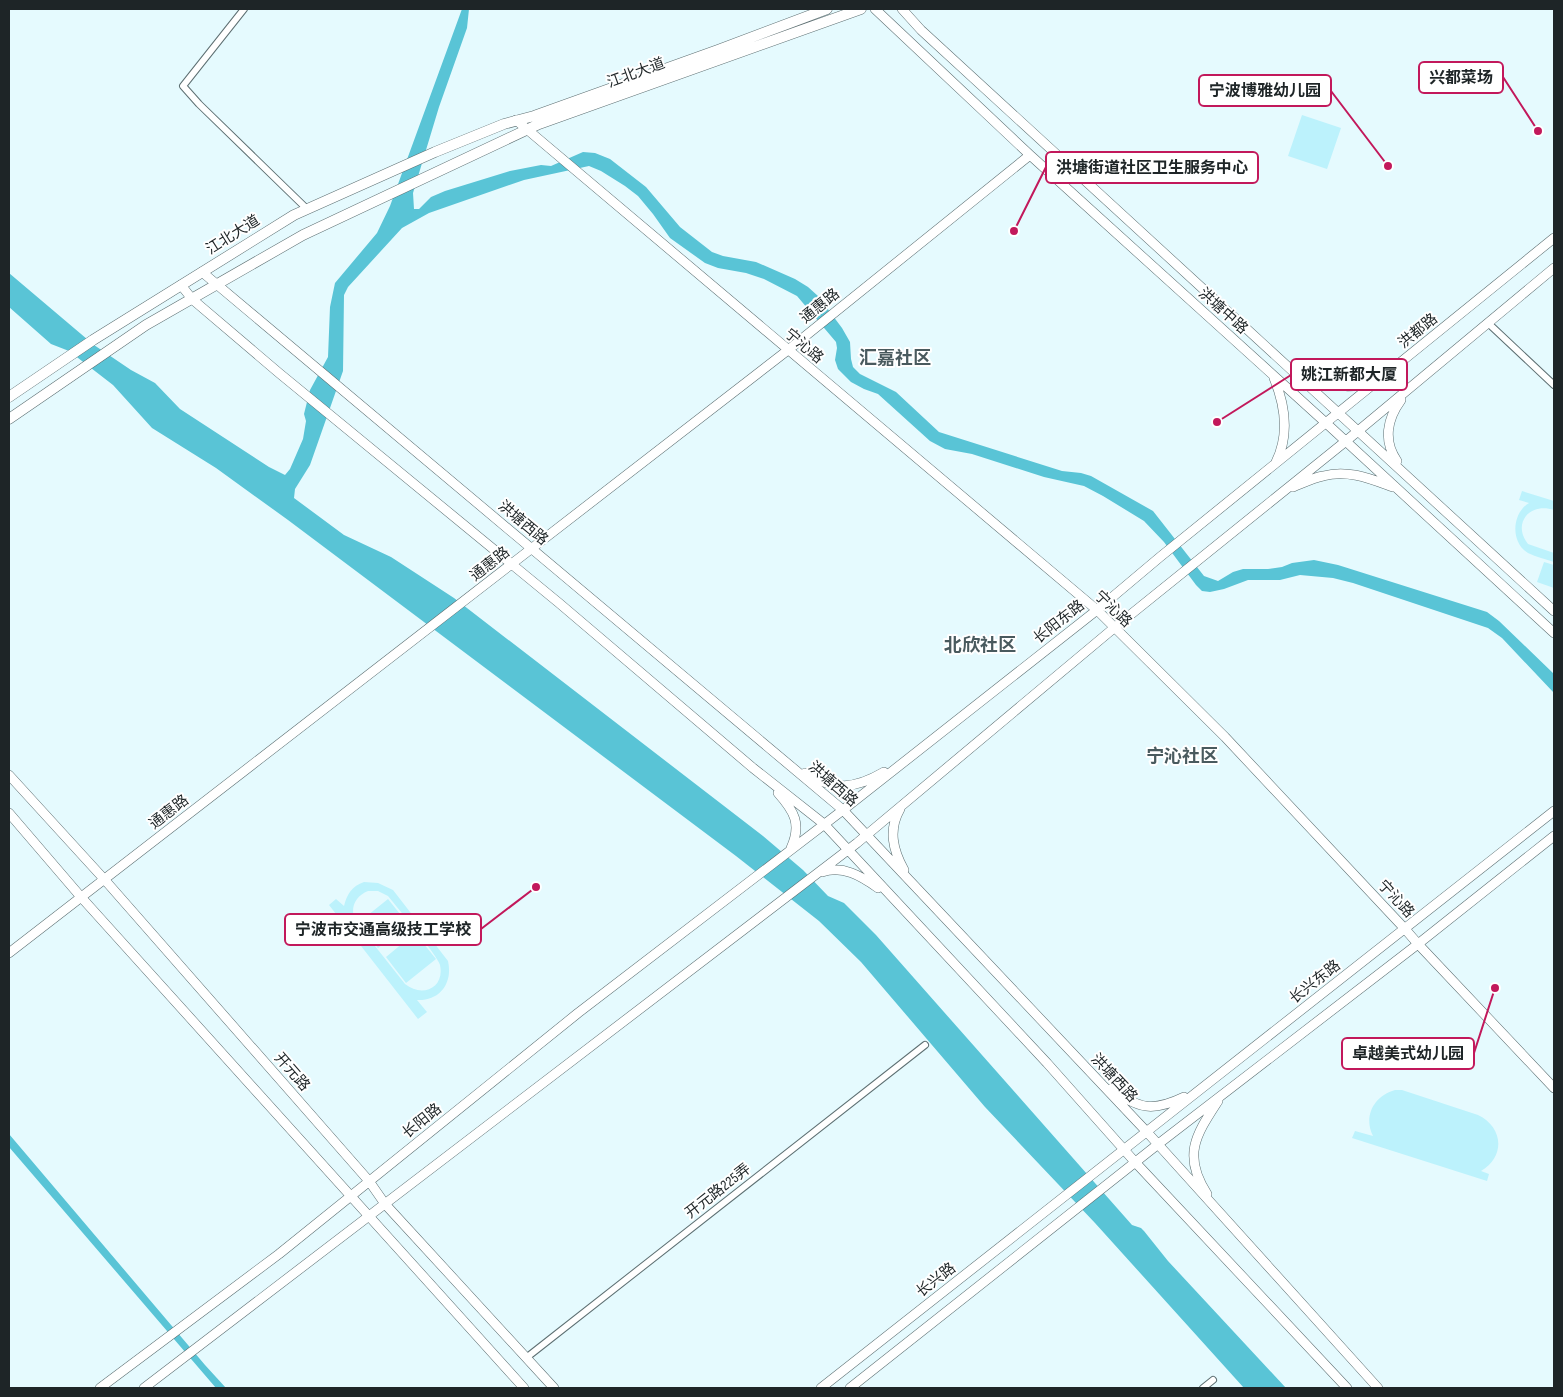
<svg xmlns="http://www.w3.org/2000/svg" width="1563" height="1397" font-family="'Sofia Sans Condensed','Noto Sans SC',sans-serif">
<style>
.green{fill:#bcf2fc;fill-rule:evenodd}
.water{fill:#59c4d6}
.lines{fill:none;stroke-linecap:round;stroke-linejoin:round}
.street-casing{stroke:#5d6f72;stroke-width:8}
.secondary-casing{stroke:#5d6f72;stroke-width:10}
.primary-casing{stroke:#5d6f72;stroke-width:11}
.street{stroke:#fff;stroke-width:6}
.secondary{stroke:#fff;stroke-width:9}
.primary{stroke:#fff;stroke-width:10}
.labels{text-anchor:middle;dominant-baseline:central;stroke-width:4;stroke-linejoin:round;paint-order:stroke}
.street-label{font-size:15px;fill:#1e2527;stroke:#fff}
.quarter-label{font-size:18px;font-weight:bold;fill:#495a5e;stroke:#fff}
.leader{fill:none;stroke:#c2185b;stroke-width:2}
.callout-dot{fill:#c2185b;stroke:#fff;stroke-width:2}
.callout{fill:#fff;stroke:#c2185b;stroke-width:2}
.callout-label{font-size:16px;text-anchor:middle;font-weight:bold;fill:#1e2527}
</style>
<rect width="100%" height="100%" fill="#e5fafe"/>
<path class="green" d="M 1302,115 L 1341,128 L 1327,169 L 1288,156 Z
M 1522,491 L 1554,501 L 1554,510 C 1529,502 1512,524 1528,544 L 1554,553 L 1554,562 C 1546,559 1536,557 1528,553 C 1510,542 1512,513 1529,503 L 1519,500 Z
M 1544,562 L 1554,565 L 1554,588 L 1537,582 Z
M 364,882 L 378,883 L 393,890 L 448,961 C 453,983 440,1001 417,1000 L 427,1012 L 418,1019 L 329,905 L 336,899 L 344,906 C 347,894 352,886 364,882 ZM 368,891 L 378,891 L 388,896 C 397,907 438,956 440,965 C 445,988 422,998 405,984 L 356,922 C 349,909 355,896 368,891 Z
M 388,899 L 408,924 L 378,948 L 358,923 Z
M 415,933 L 436,959 L 406,983 L 386,957 Z
M 1395,1090 L 1402,1090 L 1478,1115 C 1503,1127 1506,1156 1481,1171 L 1489,1174 L 1487,1181 L 1352,1138 L 1355,1131 L 1373,1136 C 1363,1116 1374,1096 1395,1090 Z"/>
<path class="water" d="M 462,9 L 469,9 L 467,28 L 439,107 L 413,193 L 414,209 L 419,209 L 431,197 L 445,191 L 510,171 L 541,165 L 551,166 L 583,152 L 595,153 L 610,159 L 646,187 L 680,227 L 712,252 L 723,256 L 756,262 L 795,279 L 808,287 L 818,296 L 842,328 L 850,342 L 851,359 L 853,367 L 860,374 L 896,392 L 939,432 L 1062,471 L 1081,473 L 1091,476 L 1153,511 L 1204,576 L 1218,581 L 1233,572 L 1243,569 L 1268,569 L 1282,567 L 1292,563 L 1314,560 L 1338,565 L 1487,612 L 1499,621 L 1554,674 L 1554,693 L 1502,638 L 1488,628 L 1353,583 L 1333,578 L 1300,575 L 1280,580 L 1248,580 L 1224,589 L 1210,592 L 1202,591 L 1196,585 L 1164,542 L 1144,521 L 1103,496 L 1084,486 L 1044,477 L 972,454 L 945,449 L 930,441 L 878,394 L 864,389 L 851,382 L 838,369 L 835,360 L 837,348 L 836,342 L 797,296 L 764,279 L 746,273 L 718,268 L 705,263 L 670,238 L 653,214 L 638,196 L 625,186 L 601,171 L 589,166 L 524,180 L 429,213 L 402,228 L 348,287 L 344,295 L 343,371 L 310,465 L 295,489 L 294,498 L 344,535 L 391,557 L 454,598 L 763,836 L 803,870 L 828,896 L 844,903 L 876,935 L 1132,1225 L 1141,1228 L 1144,1231 L 1168,1261 L 1286,1388 L 1244,1388 L 1095,1223 L 985,1107 L 861,962 L 819,921 L 736,856 L 288,520 L 216,468 L 152,428 L 113,385 L 69,351 L 51,344 L 9,307 L 9,273 L 94,345 L 131,370 L 155,383 L 180,409 L 269,467 L 285,475 L 290,469 L 303,439 L 306,421 L 304,414 L 310,390 L 328,357 L 330,307 L 335,283 L 377,233 L 390,206 Z
M 9,1134 L 205,1365 L 226,1388 L 216,1388 L 9,1147 Z"/>
<g class="lines">
<defs>
<path id="street" d="M 244,9 L 183,86 L 199,104 L 307,209
M 1488,323 L 1554,385
M 526,1358 L 925,1045
M 1203,1388 L 1213,1380"/>
<path id="secondary" d="M 875,9 L 1030,155 L 1326,423 L 1554,633
M 902,9 L 921,30 C 1131,224 1344,417 1554,611
M 516,120 L 1097,610 L 1225,737 L 1405,929 L 1418,944 L 1554,1088
M 202,272 L 843,810 L 1146,1131 L 1378,1388
M 181,285 L 192,299 L 279,373 L 559,603 L 753,768 L 824,824 L 1047,1063 L 1135,1162 L 1347,1388
M 1297,370 C 1316,379 1337,390 1359,385 C 1365,384 1371,380 1378,378
M 1274,378 C 1285,405 1290,434 1276,462
M 1397,461 C 1383,441 1387,419 1401,400
M 1293,487 C 1303,483 1313,478 1323,476 C 1348,469 1371,479 1393,487
M 805,773 C 834,791 855,789 884,772
M 9,775 L 104,879 L 369,1181 L 385,1204 L 554,1388
M 778,793 C 794,811 802,824 791,848
M 900,809 C 888,830 893,850 904,870
M 9,813 L 81,897 L 524,1388
M 822,872 C 843,865 861,876 878,888
M 9,953 L 788,350 L 1030,155
M 1111,1089 C 1139,1109 1153,1112 1184,1097
M 1207,1194 C 1182,1155 1196,1135 1218,1101
M 100,1388 L 279,1254 L 578,1013 L 843,810 L 1097,610 L 1160,557 L 1554,238
M 144,1388 L 857,843 L 1114,628 L 1346,441 L 1554,268
M 821,1388 L 1554,811
M 850,1388 L 1157,1145 L 1418,944 L 1554,836"/>
<path id="primary" d="M 9,397 L 93,340 L 294,215 L 435,152 L 504,124 L 534,116 L 718,50 L 827,9
M 9,419 L 146,325 L 303,235 L 539,124 L 861,9"/>
</defs>
<use href="#street" class="street-casing"/>
<use href="#secondary" class="secondary-casing"/>
<use href="#primary" class="primary-casing"/>
<use href="#street" class="street"/>
<use href="#secondary" class="secondary"/>
<use href="#primary" class="primary"/>
</g>
<g class="labels">
<g class="street-label">
<text transform="translate(636 73) rotate(-20)">江北大道</text>
<text transform="translate(233 235) rotate(-32)">江北大道</text>
<text transform="translate(820 306) rotate(-39)">通惠路</text>
<text transform="translate(1223 311) rotate(42)">洪塘中路</text>
<text transform="translate(1418 331) rotate(-39)">洪都路</text>
<text transform="translate(804 346) rotate(40)">宁沁路</text>
<text transform="translate(523 523) rotate(40)">洪塘西路</text>
<text transform="translate(490 564) rotate(-38)">通惠路</text>
<text transform="translate(1113 609) rotate(44)">宁沁路</text>
<text transform="translate(1059 622) rotate(-38)">长阳东路</text>
<text transform="translate(833 784) rotate(41)">洪塘西路</text>
<text transform="translate(169 812) rotate(-38)">通惠路</text>
<text transform="translate(1396 899) rotate(47)">宁沁路</text>
<text transform="translate(1315 982) rotate(-38)">长兴东路</text>
<text transform="translate(292 1072) rotate(49)">开元路</text>
<text transform="translate(1114 1078) rotate(47)">洪塘西路</text>
<text transform="translate(422 1121) rotate(-39)">长阳路</text>
<text transform="translate(718 1191) rotate(-38)">开元路225弄</text>
<text transform="translate(936 1280) rotate(-38)">长兴路</text>
</g>
<g class="quarter-label">
<text x="895" y="358">汇嘉社区</text>
<text x="980" y="645">北欣社区</text>
<text x="1182" y="756">宁沁社区</text>
</g>
</g>
<path class="leader" d="M1538 131L1503 77M1388 166L1331 91M1014 231L1046 167M1217 422L1291 375M536 887L481 929M1495 988L1474 1053"/>
<g class="callout-dot">
<circle cx="1538" cy="131" r="5"/>
<circle cx="1388" cy="166" r="5"/>
<circle cx="1014" cy="231" r="5"/>
<circle cx="1217" cy="422" r="5"/>
<circle cx="536" cy="887" r="5"/>
<circle cx="1495" cy="988" r="5"/>
</g>
<g class="callout">
<rect x="1419" y="62" width="84" height="31" rx="5"/>
<rect x="1199" y="75" width="132" height="31" rx="5"/>
<rect x="1046" y="152" width="212" height="31" rx="5"/>
<rect x="1291" y="359" width="116" height="31" rx="5"/>
<rect x="285" y="914" width="196" height="31" rx="5"/>
<rect x="1342" y="1038" width="132" height="31" rx="5"/>
</g>
<g class="callout-label">
<text x="1461" y="83">兴都菜场</text>
<text x="1265" y="96">宁波博雅幼儿园</text>
<text x="1152" y="173">洪塘街道社区卫生服务中心</text>
<text x="1349" y="380">姚江新都大厦</text>
<text x="383" y="935">宁波市交通高级技工学校</text>
<text x="1408" y="1059">卓越美式幼儿园</text>
</g>
<rect width="1563" height="1397" fill="none" stroke="#1e2527" stroke-width="20"/>
</svg>
